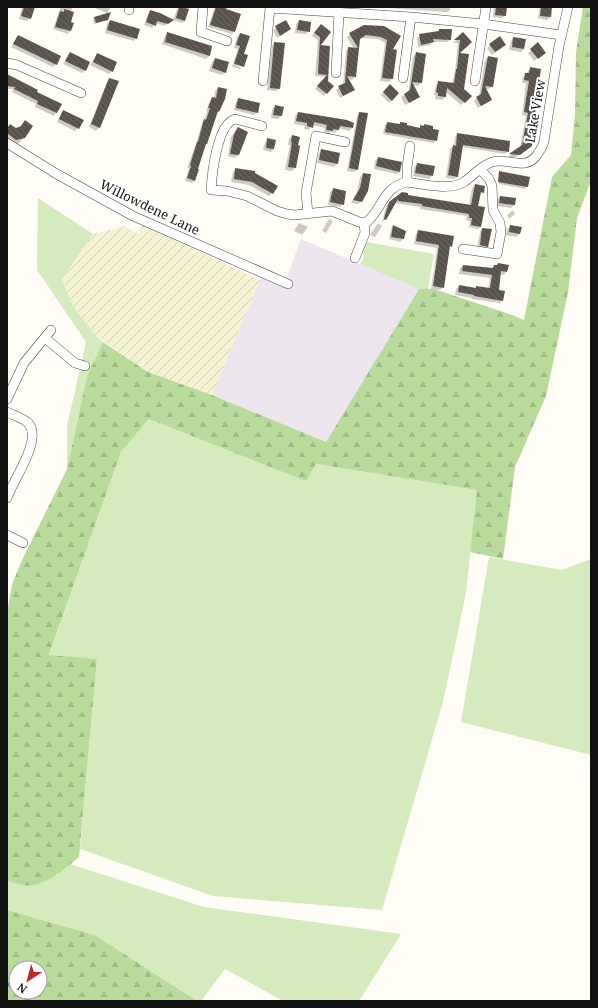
<svg xmlns="http://www.w3.org/2000/svg" width="598" height="1008" font-family="'Noto Serif',serif">
<style>
.industrial{fill:#eee6ef}
.farmland{fill:url(#farmland-furrows)}
.grass{fill:#d5ebbd}
.forest{fill:url(#forest-firs);fill-rule:evenodd}
.shadow{fill:#0003}
.lines{fill:none;stroke-linecap:round;stroke-linejoin:round}
.stream{stroke:#3f96cf;stroke-width:2.5}
.building{fill:url(#building-back-hatch)}
.minor-casing{stroke:#444;stroke-width:10}
.minor{stroke:#fff;stroke-width:9}
.labels{text-anchor:middle;dominant-baseline:central;stroke-width:4;stroke-linejoin:round;paint-order:stroke}
.street-label{font-size:13px;fill:#111;stroke:#fff}
</style>
<defs>
<pattern id="farmland-furrows" width="10" height="10" patternUnits="userSpaceOnUse"><rect width="10" height="10" fill="#f6f3d4"/><path d="M-1 1l2-2M0 10L10 0M9 11l2-2" fill="none" stroke="#d2cfb5"/></pattern>
<pattern id="forest-firs" width="22" height="20" patternUnits="userSpaceOnUse"><rect width="22" height="20" fill="#b9dc9c"/><path d="M5 1l3.5 6h-7zM16 11l3.5 6h-7z" fill="#9ebc85"/></pattern>
<pattern id="building-back-hatch" width="6" height="6" patternUnits="userSpaceOnUse"><rect width="6" height="6" fill="#5a524d"/><path d="M-1 5l2 2M0 0l6 6M5-1l2 2" fill="none" stroke="#6d6662"/></pattern>
</defs>
<rect width="100%" height="100%" fill="#fffdf5"/>
<path class="industrial" d="M 301,239 L 419,289 L 326,443 L 212,395 L 263,272 L 286,280 Z"/>
<path class="farmland" d="M 142,225 L 260,280 L 212,395 L 148,372 L 96,336 L 73,306 L 62,279 L 93,234 L 125,226 L 139,234 Z"/>
<path class="grass" d="M 38,198 L 93,234 L 62,279 L 73,306 L 96,336 L 103,342 L 87,376 L 67,469 L 67,426 L 86,342 L 37,270 Z
M 367,242 L 434,254 L 428,289 L 419,289 L 360,264 L 364,257 L 362,250 Z
M 149,419 L 306,480 L 316,464 L 477,490 L 466,593 L 443,702 L 382,910 L 213,896 L 80,849 L 97,659 L 49,656 L 121,452 Z
M 489,557 L 562,570 L 591,559 L 591,755 L 461,722 Z
M 70,864 L 204,907 L 401,934 L 359,1001 L 283,1001 L 225,969 L 201,1001 L 197,1001 L 95,935 L 7,910 L 7,880 L 9,882 L 56,876 Z"/>
<path class="forest" d="M 583,7 L 591,7 L 591,181 L 577,218 L 568,292 L 546,396 L 515,467 L 503,559 L 470,552 L 477,490 L 316,464 L 306,481 L 149,419 L 121,452 L 49,655 L 97,659 L 79,857 C 63,870 42,891 19,884 C 14,883 10,883 7,880 L 7,614 L 12,584 L 23,558 L 67,469 L 87,376 L 103,342 L 148,372 L 212,395 L 326,442 L 419,289 L 434,289 L 512,315 L 524,320 L 552,177 L 571,155 L 575,114 L 576,52 Z
M 7,910 L 95,935 L 197,1001 L 7,1001 ZM 16,968 L 40,968 L 40,992 L 16,992 Z"/>
<path class="shadow" d="M 22,7 L 34,7 L 30,18 L 27,21 L 19,19 Z
M 61,7 L 72,7 L 71,12 L 70,31 L 68,34 L 53,29 Z
M 95,7 L 111,7 L 107,13 L 95,8 Z
M 179,7 L 189,7 L 185,20 L 182,23 L 173,20 L 177,9 Z
M 215,7 L 226,7 L 225,10 L 234,32 L 232,34 L 208,27 Z
M 373,7 L 450,7 L 450,10 L 447,12 Z
M 494,7 L 506,7 L 505,15 L 502,18 L 493,17 Z
M 540,7 L 551,7 L 550,17 L 547,20 L 538,18 Z
M 150,12 L 170,22 L 164,26 L 156,23 L 152,28 L 144,25 L 148,14 Z
M 109,13 L 106,20 L 94,24 L 93,19 L 94,18 Z
M 110,21 L 136,38 L 134,41 L 105,33 L 107,24 Z
M 286,21 L 290,29 L 277,38 L 273,30 Z
M 299,21 L 309,31 L 306,34 L 295,33 L 296,24 Z
M 384,27 L 391,50 L 392,79 L 389,82 L 380,81 L 385,43 L 378,39 L 363,38 L 359,40 L 355,77 L 352,80 L 348,79 L 353,90 L 340,98 L 336,90 L 343,85 L 346,51 L 349,48 L 354,49 L 347,37 L 350,34 Z
M 318,28 L 330,32 L 319,46 L 329,47 L 326,93 L 324,96 L 315,89 L 325,77 L 315,76 L 318,40 L 312,36 Z
M 439,30 L 451,30 L 450,40 L 447,42 L 433,42 L 430,45 L 418,47 L 417,38 L 420,35 L 437,32 Z
M 168,33 L 211,47 L 209,56 L 206,59 L 162,44 L 165,36 Z
M 240,34 L 243,54 L 247,56 L 243,67 L 243,66 L 233,63 L 238,49 L 234,48 L 237,37 Z
M 463,34 L 468,45 L 458,54 L 468,55 L 463,89 L 470,96 L 461,105 L 446,92 L 445,97 L 442,100 L 435,99 L 436,95 L 434,95 L 436,85 L 439,82 L 452,84 L 455,72 L 458,43 L 453,43 Z
M 18,36 L 56,64 L 53,67 L 11,47 Z
M 514,38 L 524,49 L 521,52 L 509,50 L 511,41 Z
M 275,43 L 279,88 L 276,91 L 267,90 L 272,46 Z
M 538,44 L 542,55 L 534,61 L 528,53 Z
M 490,45 L 502,48 L 492,55 L 487,48 Z
M 70,53 L 85,70 L 82,73 L 63,64 Z
M 416,53 L 421,83 L 418,86 L 412,85 L 419,97 L 405,105 L 401,97 L 408,93 L 413,56 Z
M 97,54 L 112,71 L 109,74 L 90,65 Z
M 488,57 L 492,86 L 489,89 L 485,89 L 491,100 L 478,108 L 474,101 L 479,96 L 485,60 Z
M 215,59 L 225,72 L 222,75 L 209,71 L 212,62 Z
M 233,64 L 242,68 L 240,69 L 232,67 Z
M 531,68 L 528,148 L 516,157 L 508,157 L 520,148 L 526,116 L 522,115 L 526,83 L 522,83 L 523,77 L 527,74 L 528,71 Z
M 7,76 L 36,93 L 60,105 L 56,113 L 54,116 L 35,107 L 36,104 L 12,92 L 13,89 L 7,89 Z
M 110,79 L 118,82 L 99,128 L 96,131 L 89,127 L 107,82 Z
M 390,85 L 398,93 L 389,103 L 381,95 Z
M 218,88 L 219,111 L 216,114 L 204,145 L 195,180 L 192,183 L 185,181 L 189,168 L 187,168 L 196,144 L 202,123 L 204,121 L 207,111 L 206,111 L 210,101 L 213,98 L 214,99 L 215,91 Z
M 239,99 L 257,112 L 254,115 L 234,110 L 236,102 Z
M 275,106 L 283,107 L 281,116 L 278,119 L 271,118 L 272,109 Z
M 63,111 L 78,128 L 75,131 L 57,122 Z
M 298,113 L 352,128 L 349,131 L 339,128 L 335,133 L 331,132 L 329,134 L 324,132 L 325,128 L 312,125 L 309,130 L 304,129 L 305,126 L 294,124 L 295,116 Z
M 360,113 L 357,170 L 354,172 L 347,171 L 357,116 Z
M 388,123 L 399,125 L 401,123 L 406,126 L 419,128 L 424,125 L 436,140 L 433,143 L 383,134 L 385,125 Z
M 10,125 L 24,138 L 15,147 L 7,148 L 7,128 Z
M 238,128 L 238,155 L 235,158 L 228,156 L 231,137 Z
M 458,134 L 508,151 L 505,154 L 462,147 L 457,177 L 454,179 L 446,178 L 450,149 L 454,146 L 455,137 Z
M 292,136 L 299,146 L 295,168 L 292,171 L 285,170 L 290,145 L 288,145 L 289,139 Z
M 268,139 L 274,149 L 271,152 L 263,150 L 265,142 Z
M 322,150 L 339,154 L 337,164 L 334,167 L 317,163 L 319,153 Z
M 378,158 L 400,171 L 397,174 L 374,169 L 375,161 Z
M 417,164 L 432,176 L 429,179 L 413,176 L 414,167 Z
M 236,169 L 272,193 L 269,196 L 249,185 L 231,182 L 233,172 Z
M 500,172 L 527,186 L 525,189 L 499,184 L 500,174 L 498,174 Z
M 363,174 L 361,201 L 358,204 L 351,203 L 357,192 L 360,177 Z
M 475,185 L 483,192 L 480,195 L 477,207 L 481,226 L 478,229 L 469,227 L 470,221 L 466,220 L 467,216 L 420,209 L 420,207 L 394,203 L 386,219 L 382,222 L 386,206 L 403,193 L 407,196 L 469,205 L 472,188 Z
M 333,190 L 343,204 L 340,207 L 328,205 L 330,192 Z
M 500,197 L 515,199 L 514,205 L 511,208 L 497,206 L 497,200 Z
M 513,210 L 515,214 L 509,219 L 507,215 Z
M 329,219 L 333,221 L 326,233 L 322,231 Z
M 299,223 L 308,227 L 302,235 L 294,231 Z
M 378,223 L 382,226 L 375,237 L 370,235 Z
M 393,226 L 403,239 L 400,242 L 389,239 L 391,229 Z
M 510,226 L 520,227 L 519,234 L 516,237 L 506,235 L 507,229 Z
M 482,229 L 488,246 L 485,249 L 477,248 L 480,232 Z
M 418,231 L 451,246 L 448,249 L 443,287 L 440,290 L 431,289 L 437,248 L 414,244 L 416,234 Z
M 463,266 L 491,269 L 494,266 L 506,272 L 504,275 L 500,274 L 498,291 L 502,300 L 500,303 L 472,299 L 472,298 L 455,295 L 456,289 L 459,286 L 474,289 L 476,287 L 488,289 L 490,278 L 459,274 L 460,268 Z"/>
<g class="lines">
<path class="stream" d="M 7,983 L 16,991
M 18,992 L 29,1001"/>
</g>
<path class="building" d="M 24,7 L 35,7 L 31,19 L 21,16 Z
M 179,7 L 189,9 L 185,21 L 176,18 Z
M 216,7 L 227,7 L 226,9 L 241,14 L 235,32 L 210,25 Z
M 496,7 L 507,7 L 506,16 L 495,15 Z
M 541,7 L 552,7 L 551,17 L 540,16 Z
M 64,9 L 74,12 L 71,22 L 74,23 L 71,31 L 55,27 L 60,11 L 64,12 Z
M 150,10 L 160,13 L 174,20 L 168,24 L 157,21 L 156,26 L 146,22 Z
M 111,12 L 108,20 L 96,23 L 94,17 Z
M 110,20 L 140,29 L 137,39 L 107,30 Z
M 286,20 L 291,29 L 280,36 L 275,26 Z
M 299,20 L 311,22 L 310,32 L 297,30 Z
M 321,24 L 331,32 L 321,45 L 330,46 L 328,81 L 334,86 L 327,94 L 317,86 L 327,75 L 318,74 L 320,37 L 314,33 Z
M 364,25 L 384,26 L 401,36 L 393,49 L 397,50 L 393,79 L 382,78 L 387,40 L 381,37 L 366,35 L 360,39 L 356,77 L 347,76 L 355,90 L 343,96 L 338,86 L 345,83 L 348,47 L 358,48 L 349,33 Z
M 439,29 L 452,29 L 451,40 L 433,39 L 434,42 L 421,45 L 419,34 L 439,31 Z
M 167,32 L 212,46 L 210,56 L 165,42 Z
M 463,32 L 472,42 L 460,53 L 469,54 L 464,89 L 472,96 L 465,103 L 447,88 L 446,97 L 438,96 L 438,93 L 436,92 L 438,81 L 454,83 L 456,69 L 457,69 L 460,40 L 454,40 Z
M 240,33 L 250,36 L 244,54 L 248,55 L 244,67 L 234,64 L 240,46 L 236,45 Z
M 18,35 L 61,56 L 57,65 L 13,44 Z
M 500,36 L 506,45 L 495,52 L 489,44 Z
M 513,37 L 526,39 L 524,49 L 512,47 Z
M 274,42 L 285,43 L 280,89 L 270,88 Z
M 538,42 L 546,53 L 538,59 L 530,49 Z
M 70,52 L 90,62 L 86,71 L 65,61 Z
M 416,52 L 426,54 L 422,83 L 412,82 L 420,97 L 409,103 L 404,94 L 410,90 Z
M 97,53 L 117,62 L 113,72 L 93,62 Z
M 488,56 L 498,58 L 493,87 L 485,86 L 492,100 L 481,106 L 476,97 L 481,94 Z
M 215,58 L 229,62 L 226,73 L 212,68 Z
M 530,67 L 541,69 L 536,101 L 537,101 L 531,139 L 533,139 L 532,146 L 520,155 L 509,154 L 522,145 L 528,113 L 524,112 L 529,81 L 524,80 L 525,73 L 529,73 Z
M 7,74 L 38,90 L 37,92 L 62,104 L 57,113 L 37,104 L 38,101 L 14,89 L 15,87 L 7,86 Z
M 109,78 L 119,81 L 100,128 L 91,124 Z
M 390,84 L 399,93 L 392,101 L 383,92 Z
M 218,87 L 227,89 L 225,99 L 219,112 L 218,111 L 207,144 L 206,144 L 198,169 L 199,169 L 195,181 L 187,178 L 191,166 L 190,165 L 197,142 L 198,142 L 204,119 L 206,120 L 210,108 L 208,108 L 212,97 L 216,98 Z
M 238,98 L 260,103 L 258,113 L 236,108 Z
M 275,105 L 284,107 L 282,116 L 273,115 Z
M 63,110 L 84,120 L 79,129 L 59,119 Z
M 298,112 L 347,120 L 354,123 L 353,128 L 340,126 L 339,130 L 333,129 L 333,131 L 326,130 L 327,125 L 314,122 L 313,128 L 307,126 L 307,123 L 296,121 Z
M 359,112 L 368,113 L 358,170 L 349,168 Z
M 25,120 L 33,126 L 25,138 L 16,140 L 7,133 L 7,129 L 10,124 L 16,128 L 21,126 Z
M 387,122 L 400,124 L 400,122 L 407,123 L 407,125 L 420,128 L 420,125 L 424,126 L 424,124 L 433,126 L 433,129 L 439,130 L 437,141 L 385,132 Z
M 238,127 L 248,132 L 239,155 L 230,154 L 234,134 Z
M 457,133 L 510,141 L 509,152 L 463,145 L 458,177 L 448,175 L 453,145 L 456,146 Z
M 292,135 L 300,137 L 298,145 L 300,146 L 296,168 L 288,167 L 292,143 L 291,142 Z
M 267,138 L 276,140 L 274,149 L 266,148 Z
M 321,149 L 340,153 L 338,164 L 319,160 Z
M 378,157 L 402,162 L 400,172 L 376,166 Z
M 417,163 L 435,166 L 433,176 L 415,173 Z
M 235,168 L 255,171 L 255,173 L 278,186 L 273,194 L 252,182 L 234,179 Z
M 499,171 L 530,177 L 528,187 L 498,182 Z
M 363,173 L 371,174 L 368,191 L 362,202 L 353,200 L 360,188 Z
M 475,184 L 485,186 L 484,193 L 481,192 L 478,206 L 485,207 L 481,227 L 471,225 L 472,218 L 469,218 L 469,214 L 422,206 L 422,204 L 398,201 L 398,199 L 386,220 L 384,219 L 389,202 L 402,192 L 408,193 L 408,195 L 471,205 Z
M 333,188 L 346,191 L 344,205 L 330,202 Z
M 500,196 L 516,198 L 515,205 L 499,203 Z
M 393,225 L 406,231 L 404,239 L 391,237 Z
M 510,225 L 522,227 L 520,234 L 509,232 Z
M 482,228 L 492,229 L 488,247 L 480,245 Z
M 418,230 L 454,236 L 452,247 L 450,246 L 444,288 L 433,286 L 439,245 L 416,241 Z
M 498,263 L 509,265 L 507,272 L 501,271 L 499,290 L 505,291 L 503,301 L 474,296 L 474,295 L 458,292 L 459,285 L 476,288 L 476,286 L 490,288 L 492,275 L 462,271 L 463,265 L 493,268 L 494,265 L 497,265 Z"/>
<g class="lines">
<defs>
<path id="minor" d="M 203,7 L 201,32 L 227,41
M 129,10 L 129,7
M 7,63 L 17,65 L 81,93
M 336,73 L 339,13
M 403,78 L 411,17
M 263,81 L 270,8 L 411,17 L 483,24 L 561,35
M 475,81 L 486,7
M 262,126 L 235,119 C 217,124 212,174 211,190 L 227,191 L 247,196 L 277,211 L 287,214 L 295,215 L 332,211 L 359,222 L 367,222 C 383,208 382,188 407,182 C 422,184 451,191 464,182 C 473,176 481,166 492,162 C 508,157 525,172 537,155 C 540,150 543,147 544,141 L 559,46 L 568,7
M 7,143 L 55,173 L 133,216 L 288,284
M 407,182 L 407,167 L 410,146
M 308,213 L 306,193 L 316,136 L 345,142
M 463,249 L 497,254 L 501,232 L 500,223 L 493,210 L 492,186 L 489,179 L 480,169
M 355,258 L 365,233 L 364,222
M 45,338 L 75,363 L 85,366
M 7,399 L 24,363 L 51,330
M 7,412 C 14,416 24,418 29,424 C 42,441 13,480 7,498
M 7,535 L 23,543"/>
</defs>
<use href="#minor" class="minor-casing"/>
<use href="#minor" class="minor"/>
</g>
<g class="labels">
<g class="street-label">
<text transform="translate(535 111) rotate(-80)">Lake View</text>
<text transform="translate(150 207) rotate(26)">Willowdene Lane</text>
</g>
</g>
<rect width="598" height="1008" fill="none" stroke="#111111" stroke-width="16"/>
<g transform="translate(28 980) rotate(216)"><circle r="19" fill="#ffffff" stroke="#a0a0a0"/>
<path d="M0-3L7 15L0 10L-7 15Z" fill="#c4262e"/>
<text y="-6" font-size="11" font-weight="bold" text-anchor="middle" fill="#111111">N</text>
</g>
</svg>
